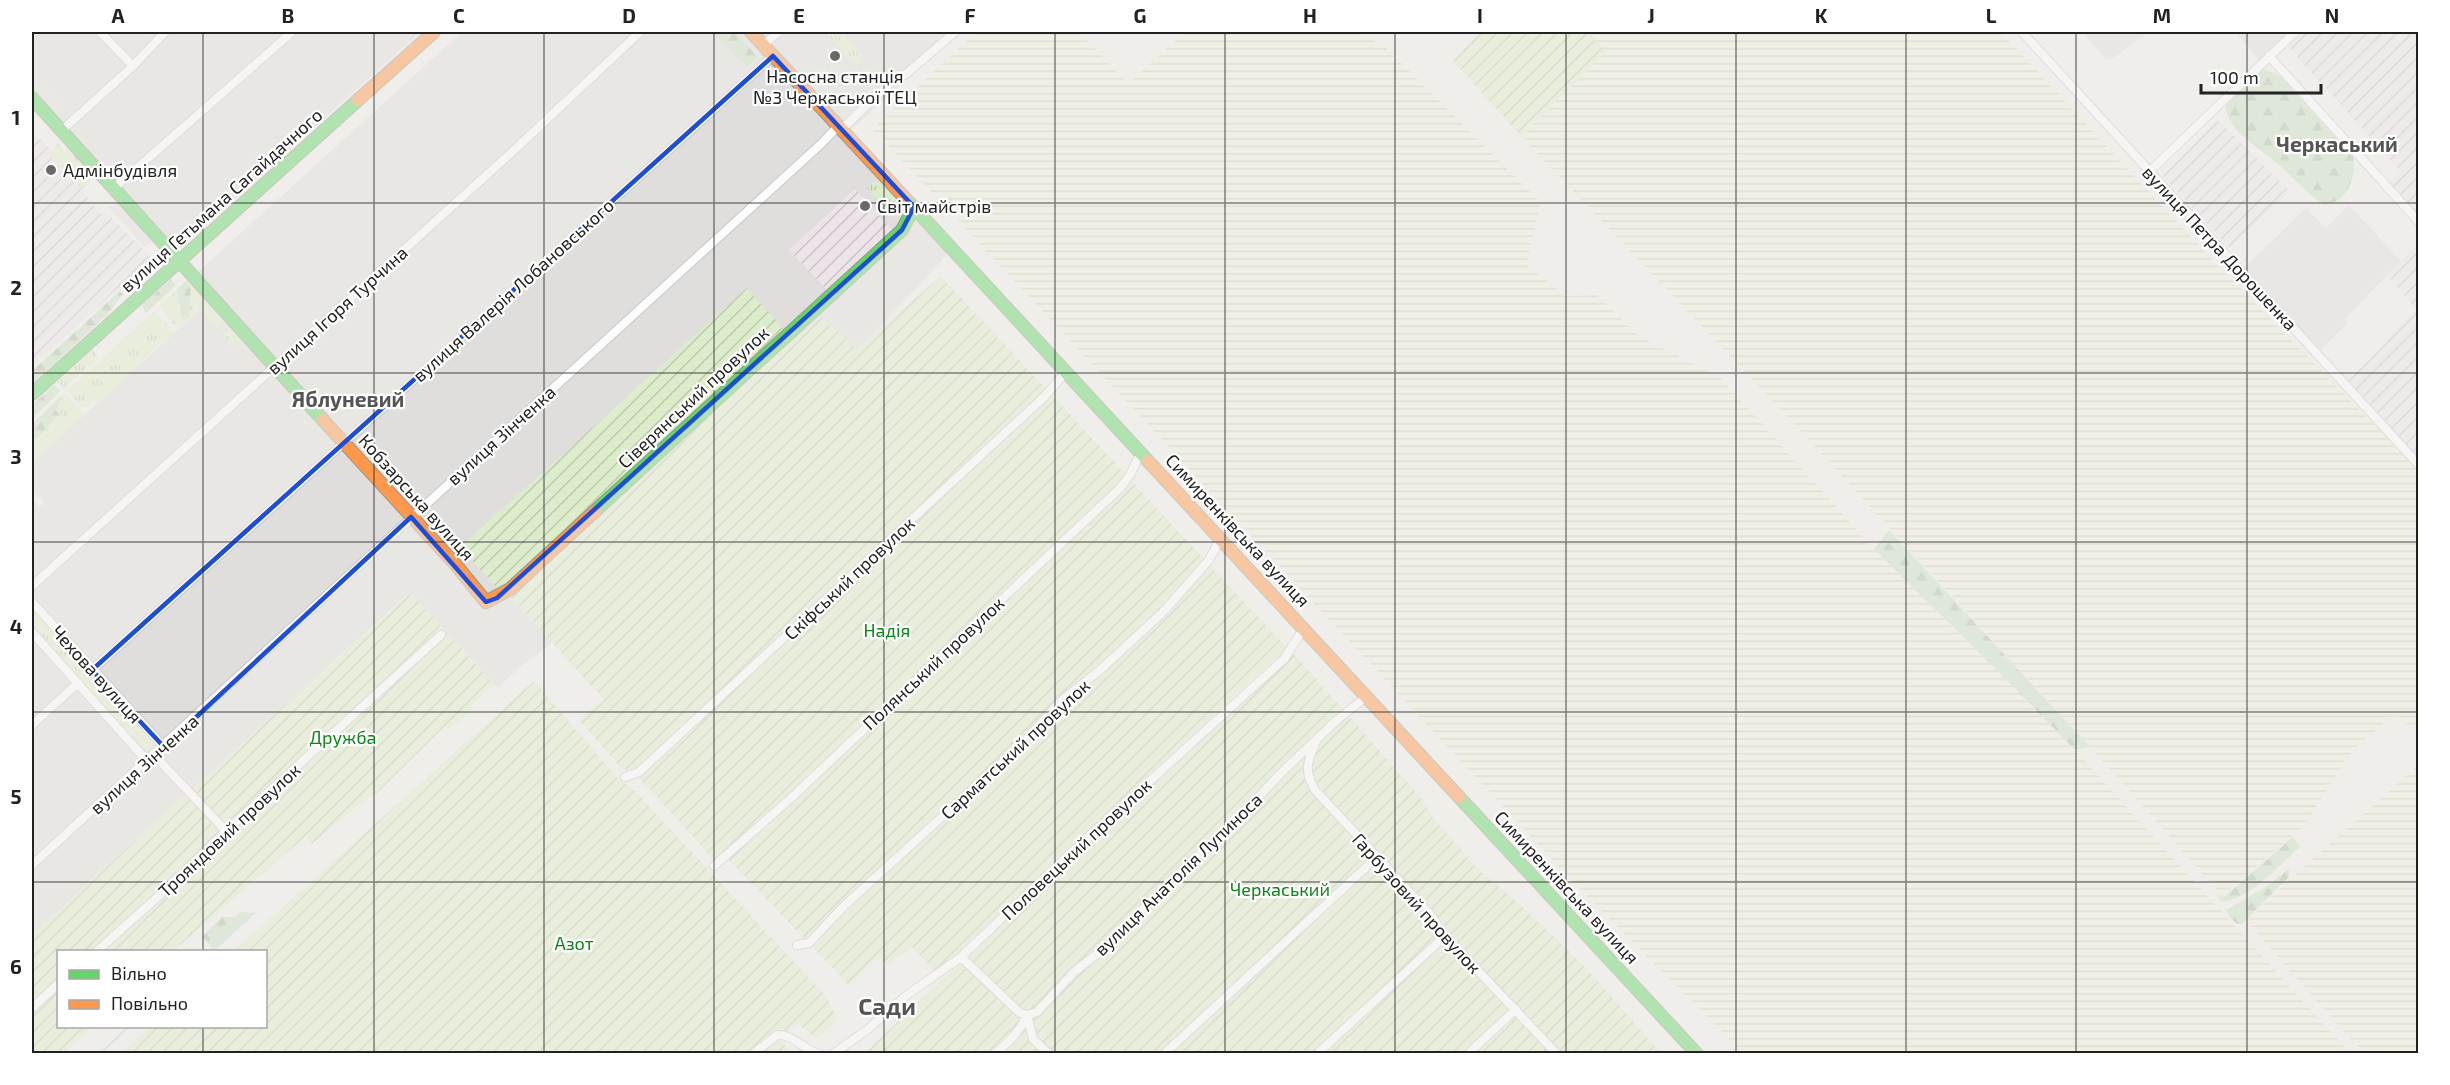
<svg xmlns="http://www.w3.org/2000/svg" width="2450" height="1085" font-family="'Exo 2',sans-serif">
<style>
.residential{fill:#dfdedc}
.industrial{fill:url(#industrial-furrows)}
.farmland{fill:url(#farmland-rules)}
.grass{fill:url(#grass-tufts)}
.forest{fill:url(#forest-firs)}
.garden{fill:url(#garden-furrows)}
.parking{fill:#e0dfde}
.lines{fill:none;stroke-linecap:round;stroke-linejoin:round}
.stream{stroke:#bfdbe3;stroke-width:2}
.street-casing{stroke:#c9c8c7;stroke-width:10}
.fast-casing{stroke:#999a82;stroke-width:14}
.slow-casing{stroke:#999a82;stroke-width:14}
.street{stroke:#fdfcfc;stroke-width:8}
.fast{stroke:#63d668;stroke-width:12}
.slow{stroke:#ff974d;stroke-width:12}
.marked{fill:none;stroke:#1d4ed8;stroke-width:4.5;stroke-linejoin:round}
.grid{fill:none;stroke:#222;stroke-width:1.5;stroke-opacity:0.55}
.poi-dot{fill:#6a6968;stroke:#fff;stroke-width:2}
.labels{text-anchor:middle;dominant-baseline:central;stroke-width:4.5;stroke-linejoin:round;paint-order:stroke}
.poi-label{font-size:18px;fill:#222;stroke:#fff;text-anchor:start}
.street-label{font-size:18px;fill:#222;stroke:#fff}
.park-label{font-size:18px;fill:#0c8416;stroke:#fff}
.quarter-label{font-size:21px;font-weight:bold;fill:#555;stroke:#fff}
.district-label{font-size:24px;font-weight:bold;fill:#555;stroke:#fff}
.neatline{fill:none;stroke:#222;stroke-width:2}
.grid-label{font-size:20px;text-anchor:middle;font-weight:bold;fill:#222}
</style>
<defs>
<pattern id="industrial-furrows" width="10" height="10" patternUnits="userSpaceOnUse" patternTransform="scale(1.5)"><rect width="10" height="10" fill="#ede4e9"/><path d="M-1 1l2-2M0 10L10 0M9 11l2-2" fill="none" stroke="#cbc3c8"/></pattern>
<pattern id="farmland-rules" width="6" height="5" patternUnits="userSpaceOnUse" patternTransform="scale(1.5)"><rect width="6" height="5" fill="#efefdf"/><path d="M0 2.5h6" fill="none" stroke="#cdcdbf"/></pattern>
<pattern id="grass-tufts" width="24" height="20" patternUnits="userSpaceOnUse" patternTransform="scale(1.5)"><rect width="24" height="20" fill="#ddeccb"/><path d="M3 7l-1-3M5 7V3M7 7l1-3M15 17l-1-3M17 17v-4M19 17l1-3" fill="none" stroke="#bdcaae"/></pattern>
<pattern id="forest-firs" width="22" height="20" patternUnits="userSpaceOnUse" patternTransform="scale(1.5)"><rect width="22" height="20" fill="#cbdec1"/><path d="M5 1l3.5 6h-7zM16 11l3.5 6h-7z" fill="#aebea6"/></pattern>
<pattern id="garden-furrows" width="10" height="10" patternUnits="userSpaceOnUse" patternTransform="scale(1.5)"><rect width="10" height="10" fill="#ddeccb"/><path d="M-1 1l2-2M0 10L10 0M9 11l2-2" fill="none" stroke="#bdcaae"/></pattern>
</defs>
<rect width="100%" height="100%" fill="#f0eeeb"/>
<path class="residential" d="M 32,32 L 421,32 L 179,248 L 168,243 L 32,91 Z
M 462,32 L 743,32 L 947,252 L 947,255 L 857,351 L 721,485 L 547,647 L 522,665 L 498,688 L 410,592 L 32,934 L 32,498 L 39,507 L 44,503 L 32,489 L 32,463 L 217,293 L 198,272 Z
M 760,32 L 958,32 L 851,130 Z
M 2083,32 L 2149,32 L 2110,60 L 2105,59 Z
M 2235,32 L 2295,32 L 2261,63 Z
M 2349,205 L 2401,261 L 2346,318 L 2348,323 L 2317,354 L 2241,271 L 2306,208 L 2326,228 Z"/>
<path class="industrial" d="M 2295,32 L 2418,32 L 2418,221 L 2386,186 L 2401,172 L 2284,42 Z
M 2217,119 L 2290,191 L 2230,248 L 2162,175 Z
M 32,130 L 52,151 L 49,154 L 82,189 L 92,204 L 102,215 L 106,212 L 151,258 L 32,367 Z
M 855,189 L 895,233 L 829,292 L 789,250 Z
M 2418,243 L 2418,464 L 2345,384 L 2417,310 L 2387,275 Z"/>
<path class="farmland" d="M 976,32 L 1080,32 L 1128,84 L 1185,32 L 1358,32 L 1384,46 L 1541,203 L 1526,264 L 1565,296 L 1597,295 L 1639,336 L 1721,378 L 1874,549 L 1998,671 L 2075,750 L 2350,1053 L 1743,1053 L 1574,883 L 873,129 Z
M 1588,32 L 2001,32 L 2185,231 L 2418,470 L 2418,730 L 2392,716 L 2357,746 L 2344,762 L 2305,825 L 2222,896 L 2090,747 L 1795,425 L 1521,136 L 1606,52 Z
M 2418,766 L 2418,1053 L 2363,1053 L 2247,922 L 2270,897 Z"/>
<path class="grass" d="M 825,32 L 840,32 L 861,54 L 861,61 L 856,65 Z
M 58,143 L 64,150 L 73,148 L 85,167 L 92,168 C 95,179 90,182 82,189 L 49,154 Z
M 874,182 L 879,182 L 904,209 L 895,218 L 867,188 Z
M 188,280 L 241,339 L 233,347 L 222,335 L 228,329 L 223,322 L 216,328 L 200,310 L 184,324 L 174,325 L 160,306 L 177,290 L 182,318 L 189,308 L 191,286 L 186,281 Z
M 153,312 L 175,332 L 167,341 L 164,340 L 89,412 L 98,401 L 97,399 L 87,407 L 82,407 L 67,391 Z
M 93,349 L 98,358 L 63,389 L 57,382 Z
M 63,394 L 67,396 L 84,415 L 32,463 L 32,437 L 38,439 L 59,416 L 55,410 Z
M 32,607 L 157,745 L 150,751 C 132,746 49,646 32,625 Z"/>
<path class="forest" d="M 713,32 L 735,32 L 758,57 L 747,67 Z
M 2264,69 L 2280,76 L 2353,157 C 2357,170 2351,191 2338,200 C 2335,202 2329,203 2325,205 C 2306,194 2295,178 2279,165 C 2262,149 2225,132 2226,104 L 2257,73 Z
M 171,279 L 176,285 L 146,313 L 142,305 Z
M 186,281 L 191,286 L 189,317 L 185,320 L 182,318 L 177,290 Z
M 120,291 L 123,294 L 108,314 L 32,384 L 32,371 Z
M 54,385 L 61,391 L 32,418 L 32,405 Z
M 61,396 L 63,398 L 55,410 L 59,415 L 37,439 L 32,437 L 32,424 Z
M 1889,530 L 2090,747 L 2075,750 L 1998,671 L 1874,549 Z
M 2293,837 L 2299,845 L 2299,848 C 2276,868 2252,898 2221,902 L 2218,897 L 2219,895 L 2224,897 Z
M 2290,868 L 2289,877 L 2242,924 L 2237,924 L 2229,917 L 2226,910 L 2264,888 Z
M 240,912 L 254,913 L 214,950 L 202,937 L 222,917 L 235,917 Z"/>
<path class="garden" d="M 1481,32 L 1588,32 L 1606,52 L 1521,136 L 1453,61 Z
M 941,276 L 1287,648 L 1096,823 L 1097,824 L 936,973 L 912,947 L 887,965 L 878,956 L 849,985 L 729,860 L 713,859 L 641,780 L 619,766 L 579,720 L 603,699 L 512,598 L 501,592 L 460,547 L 747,288 L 787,333 L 796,338 L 822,317 L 856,350 Z
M 410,592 L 494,684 L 470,706 L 473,710 L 448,730 L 445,726 L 376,794 L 374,793 L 361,805 L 359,804 L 312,844 L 305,837 L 173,951 L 58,952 L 58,1026 L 91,1027 L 62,1053 L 32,1053 L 32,934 Z
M 1294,654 L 1421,798 L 1433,818 L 1481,872 L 1520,904 L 1587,969 L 1661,1053 L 864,1054 L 1056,871 Z
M 534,681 L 616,776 L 634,790 L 824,994 L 837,1019 L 817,1039 L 797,1023 L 780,1040 L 793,1054 L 120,1054 L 150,1027 L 266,1026 L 266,952 L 234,951 Z"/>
<path class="parking" d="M 40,84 L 66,113 L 54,124 L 32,92 Z
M 121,204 L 146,231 L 144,233 L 151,241 L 145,247 L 108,207 Z"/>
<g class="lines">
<path class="stream" d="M 212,952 L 254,913
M 100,1054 L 129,1026"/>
<defs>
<path id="street" d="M 100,32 L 133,66
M 2022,32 L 2418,464
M 763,45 L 779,32
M 2269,56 L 2418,221
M 842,129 L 892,81 L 906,74 L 955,32
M 61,131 L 133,66 L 165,32
M 2149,172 L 2295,32
M 112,190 L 292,32
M 32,586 L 511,153 L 640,32
M 32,602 L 164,747
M 32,632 L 147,761
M 92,670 L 773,56
M 32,725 L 78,683
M 1316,741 C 1308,762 1303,769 1315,790 L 1430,914 L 1445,936 L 1557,1054
M 154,755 L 226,831
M 625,777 L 639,772 L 1044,397 L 1066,372
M 32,865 C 295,625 558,383 822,143 L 838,126
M 714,866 L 790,799 L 1120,488 L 1130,475 L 1141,452
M 797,945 L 809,943 L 844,906 L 1022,744 L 1061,701 L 1100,670 L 1163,612 L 1209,560 L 1221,538
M 96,952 L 162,893 L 226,831 L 441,635
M 961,957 L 1020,1013 L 1027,1015 L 1033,1039 L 1049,1054
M 32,1008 L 58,984
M 753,1054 L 777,1035 C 794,1034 803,1050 820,1054
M 833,1054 L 868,1029 L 907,995 L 961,957 L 1062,861 L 1284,659 L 1304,628
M 994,1054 C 1008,1043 1020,1032 1027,1015 L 1037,1012 L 1074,972 L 1102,950 L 1188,864 L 1226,832 L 1281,773 L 1337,720 L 1367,696
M 1164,1054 L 1376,858
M 1317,1054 L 1445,936
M 1468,1054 L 1516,1009"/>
<path id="fast" d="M 32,98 L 323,420
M 905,198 L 1148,461
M 32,394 L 358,100
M 595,511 L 902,230 L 914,207
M 1459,797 L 1697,1054"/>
<path id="slow" d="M 751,32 L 905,198
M 358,100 L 434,32
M 323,420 L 456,565 L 486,602 L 510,589 L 595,511
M 1148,461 L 1459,797"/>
</defs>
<use href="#street" class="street-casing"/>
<use href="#fast" class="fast-casing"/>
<use href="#slow" class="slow-casing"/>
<use href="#street" class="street"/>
<use href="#fast" class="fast"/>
<use href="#slow" class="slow"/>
</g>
<path d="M0 0H2450V1085H0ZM 773,56 L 914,207 L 902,230 L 497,598 L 486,602 L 411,517 L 164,747 L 92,670 Z" fill="#f0eeeb" fill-opacity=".55" fill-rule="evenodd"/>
<path class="marked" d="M 773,56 L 914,207 L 902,230 L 497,598 L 486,602 L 411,517 L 164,747 L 92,670 Z"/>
<path class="grid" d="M 203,32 L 203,952M 374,32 L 374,1054M 544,32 L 544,1054M 714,32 L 714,1054M 884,32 L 884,1054M 1055,32 L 1055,1054M 1225,32 L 1225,1054M 1395,32 L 1395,1054M 1566,32 L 1566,1054M 1736,32 L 1736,1054M 1906,32 L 1906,1054M 2076,32 L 2076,1054M 2247,32 L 2247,1054M 32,203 L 2418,203M 32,373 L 2418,373M 32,542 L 2418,542M 32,712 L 2418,712M 32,882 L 2418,882M 203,1026 L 203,1054"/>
<g class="poi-dot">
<circle cx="835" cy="56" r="6"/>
<circle cx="51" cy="170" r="6"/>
<circle cx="865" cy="206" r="6"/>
</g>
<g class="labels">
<g class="poi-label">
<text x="835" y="76" text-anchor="middle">Насосна станція<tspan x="835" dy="21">№3 Черкаської ТЕЦ</tspan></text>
<text x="63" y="170">Адмінбудівля</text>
<text x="877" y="206">Світ майстрів</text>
</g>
<g class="street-label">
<text transform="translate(221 200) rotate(-42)">вулиця Гетьмана Сагайдачного</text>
<text transform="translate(2220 248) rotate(47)">вулиця Петра Дорошенка</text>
<text transform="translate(513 290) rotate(-42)">вулиця Валерія Лобановського</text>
<text transform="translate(337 310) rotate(-42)">вулиця Ігоря Турчина</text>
<text transform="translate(693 397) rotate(-43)">Сіверянський провулок</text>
<text transform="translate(501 435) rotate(-42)">вулиця Зінченка</text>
<text transform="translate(417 497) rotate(48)">Кобзарська вулиця</text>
<text transform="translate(1238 530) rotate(47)">Симиренківська вулиця</text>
<text transform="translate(849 578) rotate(-43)">Скіфський провулок</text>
<text transform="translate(933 663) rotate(-43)">Полянський провулок</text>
<text transform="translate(97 674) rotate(48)">Чехова вулиця</text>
<text transform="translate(1015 749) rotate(-43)">Сарматський провулок</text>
<text transform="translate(144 764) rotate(-42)">вулиця Зінченка</text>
<text transform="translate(229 830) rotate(-43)">Трояндовий провулок</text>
<text transform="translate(1076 849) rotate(-43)">Половецький провулок</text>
<text transform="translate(1178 874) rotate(-44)">вулиця Анатолія Лупиноса</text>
<text transform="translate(1567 887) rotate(47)">Симиренківська вулиця</text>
<text transform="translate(1417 903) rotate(48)">Гарбузовий провулок</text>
</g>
<g class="park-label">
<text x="887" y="630">Надія</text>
<text x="343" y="737">Дружба</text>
<text x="1280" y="889">Черкаський</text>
<text x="574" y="943">Азот</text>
</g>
<g class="quarter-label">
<text x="2337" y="143">Черкаський</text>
<text x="348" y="398">Яблуневий</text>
</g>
<g class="district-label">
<text x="887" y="1005">Сади</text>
</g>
</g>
<rect width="2450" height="1085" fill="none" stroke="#ffffff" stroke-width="66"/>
<rect x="57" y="950" width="210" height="78" fill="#ffffff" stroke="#a7a7a7" stroke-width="1.5"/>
<rect x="69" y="970" width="30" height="9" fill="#63d668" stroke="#a7a7a7" stroke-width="1.5"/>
<text x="111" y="980" font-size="18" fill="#222222">Вільно</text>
<rect x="69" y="1000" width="30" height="9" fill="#ff974d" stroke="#a7a7a7" stroke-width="1.5"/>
<text x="111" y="1010" font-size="18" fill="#222222">Повільно</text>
<path d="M2201 84v9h120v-9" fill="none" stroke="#222222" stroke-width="3"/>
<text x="2210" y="84" font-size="18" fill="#222222" stroke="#ffffff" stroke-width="4.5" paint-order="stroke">100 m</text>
<rect x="33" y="33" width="2384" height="1019" class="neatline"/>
<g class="grid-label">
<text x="118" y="23">A</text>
<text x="288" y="23">B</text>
<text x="459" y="23">C</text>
<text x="629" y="23">D</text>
<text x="799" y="23">E</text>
<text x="970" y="23">F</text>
<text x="1140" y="23">G</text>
<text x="1310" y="23">H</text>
<text x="1480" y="23">I</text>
<text x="1651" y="23">J</text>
<text x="1821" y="23">K</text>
<text x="1991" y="23">L</text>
<text x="2162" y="23">M</text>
<text x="2332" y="23">N</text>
<text x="16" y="125">1</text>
<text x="16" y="295">2</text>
<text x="16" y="464">3</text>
<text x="16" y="634">4</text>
<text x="16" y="804">5</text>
<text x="16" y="974">6</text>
</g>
</svg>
